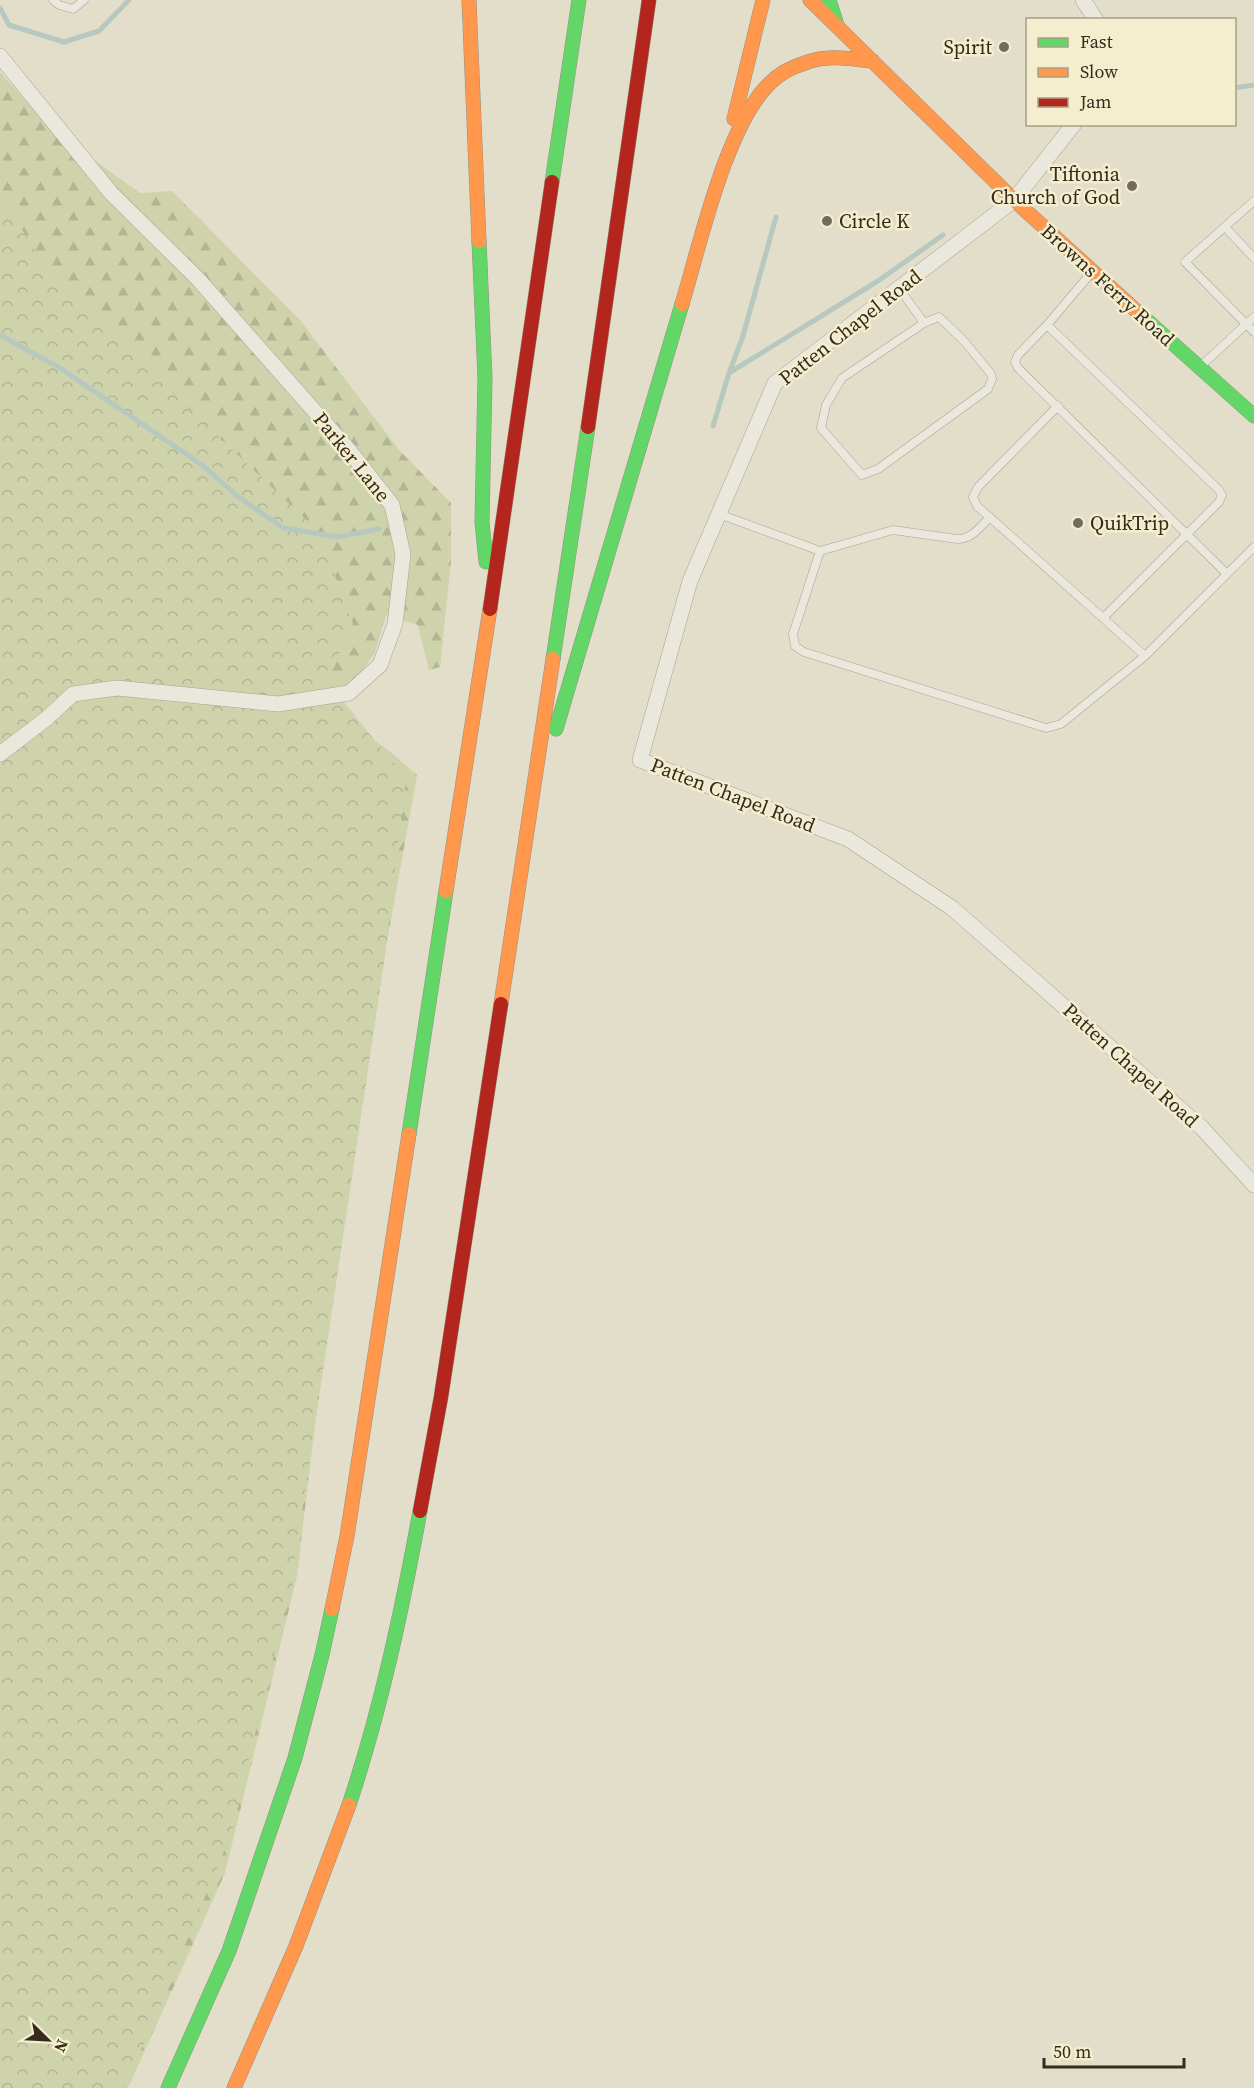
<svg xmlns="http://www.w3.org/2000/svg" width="1254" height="2088" font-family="'Source Serif 4',serif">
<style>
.forest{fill:url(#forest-firs)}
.park{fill:url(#park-crowns)}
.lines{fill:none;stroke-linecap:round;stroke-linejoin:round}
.stream{stroke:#b6c8bf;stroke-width:5}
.lane-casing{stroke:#a7a294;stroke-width:9}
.street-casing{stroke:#a7a294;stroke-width:16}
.fast-casing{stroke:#969284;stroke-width:15}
.slow-casing{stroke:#969284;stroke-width:15}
.jam-casing{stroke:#969284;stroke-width:15}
.lane{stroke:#eae8dc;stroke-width:8}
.street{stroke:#eae8dc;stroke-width:15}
.fast{stroke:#63d668;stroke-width:14}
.slow{stroke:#ff974d;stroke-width:14}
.jam{stroke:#b3261e;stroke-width:14}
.poi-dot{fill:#726a5a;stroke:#f4eecf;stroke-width:2}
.labels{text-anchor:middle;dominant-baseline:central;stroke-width:5;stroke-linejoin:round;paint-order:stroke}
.poi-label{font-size:20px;fill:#352b1d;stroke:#f4eecf;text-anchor:end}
.street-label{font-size:20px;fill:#352b1d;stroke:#f4eecf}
</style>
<defs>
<pattern id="forest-firs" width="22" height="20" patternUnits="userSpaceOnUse" patternTransform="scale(1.5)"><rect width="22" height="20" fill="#ced3ac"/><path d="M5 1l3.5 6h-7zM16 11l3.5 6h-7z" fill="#b2b594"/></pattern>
<pattern id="park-crowns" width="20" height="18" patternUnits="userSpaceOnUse" patternTransform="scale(1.5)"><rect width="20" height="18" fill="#ced3ac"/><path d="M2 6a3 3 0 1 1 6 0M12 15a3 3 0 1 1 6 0" fill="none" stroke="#b2b594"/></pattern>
</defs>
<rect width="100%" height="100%" fill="#e2deca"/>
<path class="forest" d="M 0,72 L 52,130 L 140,193 L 172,191 L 300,320 L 399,450 L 451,503 L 451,563 L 440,667 L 429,670 L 418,625 L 386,615 L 375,653 L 333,711 L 387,749 L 417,775 L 343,1188 L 297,1576 L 225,1873 L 128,2088 L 0,2088 Z"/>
<path class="park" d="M 0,195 L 55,281 L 318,531 L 353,624 L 326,680 L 406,779 L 385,956 L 292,1578 L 232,1832 L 142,2048 L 121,2088 L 0,2088 Z"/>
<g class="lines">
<path class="stream" d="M 0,8 L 9,25 L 64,42 L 99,31 L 129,0
M 1234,88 L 1254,85
M 0,335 L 60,368 L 202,465 L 236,495 L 283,528 L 338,537 L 379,529
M 729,373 L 743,336 L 776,217
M 713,426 L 729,373 L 878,281 L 943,235"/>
<defs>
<path id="lane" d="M 53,0 L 59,5 L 73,9 L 84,0
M 1254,201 L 1185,262 L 1254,332
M 1225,227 L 1254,258
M 1092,272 L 1047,325 L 1219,490 L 1222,495 L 1219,502 L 1103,618 L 1145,656 L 1254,547
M 899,288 L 924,323
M 939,317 L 964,341 L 991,374 L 992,379 L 988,389 L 878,469 L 862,475 L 821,428 L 826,405 L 842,378 L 924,323 Z
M 1047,325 L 1018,355 L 1015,362 L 1018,368 L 1227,574
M 1201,366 L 1254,317
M 1058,406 L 978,487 L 973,497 L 977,506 L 1103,618
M 719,514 L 820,551 L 893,530 L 957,539 C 972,539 979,528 990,517
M 820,551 L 793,634 L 795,646 L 804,652 L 1046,728 L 1061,724 L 1145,656"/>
<path id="street" d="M 1083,0 L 1096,20
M 0,56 L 111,193 L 198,279 L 348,449 L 392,505 L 403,554 L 395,624 L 380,665 L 349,693 L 278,704 L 117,688 L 73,694 L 46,719 L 0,754
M 1074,124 L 1014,200 L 775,383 L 690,581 L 640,760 L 848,839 L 952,908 L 1202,1128 L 1254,1185"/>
<path id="fast" d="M 829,0 L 837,25
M 552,182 L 579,0
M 479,241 L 485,378 L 482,522 L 486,562
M 1141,315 L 1254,416
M 553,659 L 588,427
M 556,729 L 682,304
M 409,1134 L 446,891
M 349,1805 C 381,1709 402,1610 420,1511
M 168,2088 L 229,1951 L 295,1758 L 322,1655 L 332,1609"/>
<path id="slow" d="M 469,0 L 479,241
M 810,0 L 1014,200 L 1141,315
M 734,119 L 763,0
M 682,304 C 700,245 726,125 770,83 C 779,74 792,67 805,63 C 828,54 850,59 873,61
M 446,891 L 490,609
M 501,1004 L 553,659
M 332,1609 L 347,1536 L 409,1134
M 234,2088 L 296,1946 L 349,1805"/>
<path id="jam" d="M 588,427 L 649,0
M 490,609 L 552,182
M 420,1511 L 441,1397 L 501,1004"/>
</defs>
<use href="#lane" class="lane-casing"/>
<use href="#street" class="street-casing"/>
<use href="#fast" class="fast-casing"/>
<use href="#slow" class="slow-casing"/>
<use href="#jam" class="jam-casing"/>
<use href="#lane" class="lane"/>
<use href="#street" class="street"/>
<use href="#fast" class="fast"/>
<use href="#slow" class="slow"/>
<use href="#jam" class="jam"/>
</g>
<g class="poi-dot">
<circle cx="1004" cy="47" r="6"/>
<circle cx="1132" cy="186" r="6"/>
<circle cx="827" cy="221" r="6"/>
<circle cx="1078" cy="523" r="6"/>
</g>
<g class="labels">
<g class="poi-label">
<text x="992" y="47">Spirit</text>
<text x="1120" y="174">Tiftonia<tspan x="1120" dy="23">Church of God</tspan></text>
<text x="839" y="221" text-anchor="start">Circle K</text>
<text x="1090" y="523" text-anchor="start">QuikTrip</text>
</g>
<g class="street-label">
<text transform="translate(1108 285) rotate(42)">Browns Ferry Road</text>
<text transform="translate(850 327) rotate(-38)">Patten Chapel Road</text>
<text transform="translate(352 457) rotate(51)">Parker Lane</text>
<text transform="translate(733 795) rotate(21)">Patten Chapel Road</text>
<text transform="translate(1131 1065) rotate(42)">Patten Chapel Road</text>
</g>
</g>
<rect x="1026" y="18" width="210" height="108" fill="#f4eecf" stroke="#a8a088" stroke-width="1.5"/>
<rect x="1038" y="38" width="30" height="9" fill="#63d668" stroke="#a8a088" stroke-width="1.5"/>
<text x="1080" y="48" font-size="18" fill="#352b1d">Fast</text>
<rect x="1038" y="68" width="30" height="9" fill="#ff974d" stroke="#a8a088" stroke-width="1.5"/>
<text x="1080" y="78" font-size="18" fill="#352b1d">Slow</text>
<rect x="1038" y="98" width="30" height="9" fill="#b3261e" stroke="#a8a088" stroke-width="1.5"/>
<text x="1080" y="108" font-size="18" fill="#352b1d">Jam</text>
<g transform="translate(48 2040) rotate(114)" stroke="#f4eecf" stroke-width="4.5" paint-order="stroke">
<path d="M0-4.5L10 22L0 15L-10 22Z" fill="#352b1d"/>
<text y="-9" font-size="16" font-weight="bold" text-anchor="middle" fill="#352b1d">N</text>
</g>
<path d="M1044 2058v9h140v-9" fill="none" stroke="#352b1d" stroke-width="3"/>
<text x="1053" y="2058" font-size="18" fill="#352b1d" stroke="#f4eecf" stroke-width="4.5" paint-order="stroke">50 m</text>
</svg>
